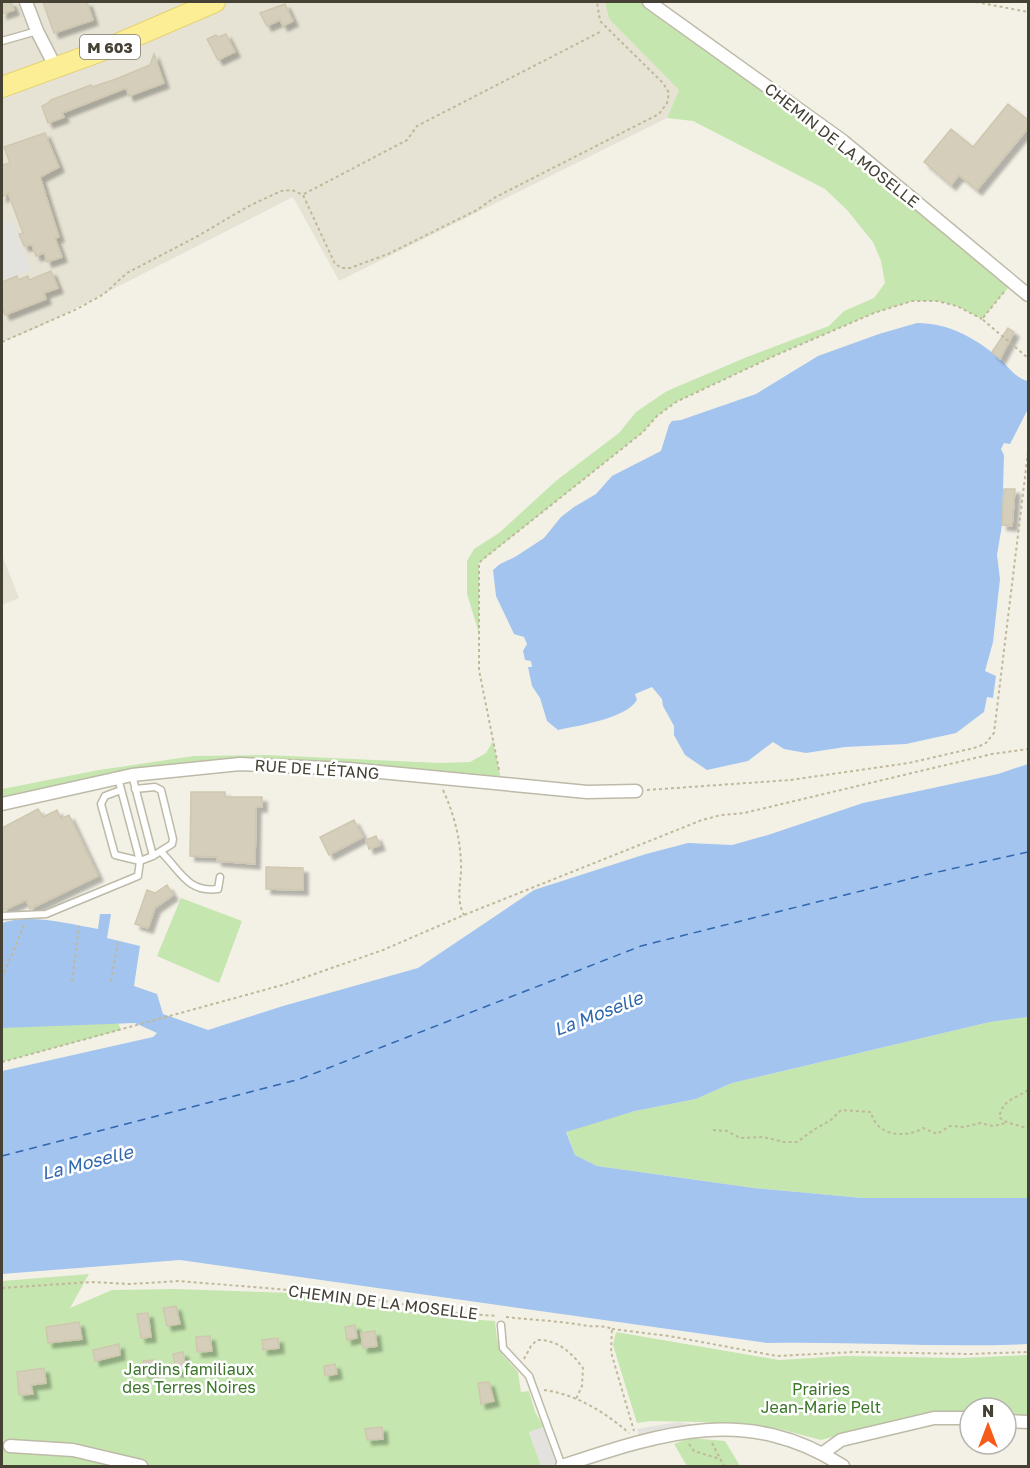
<svg xmlns="http://www.w3.org/2000/svg" width="1030" height="1468" font-family="'Golos Text',sans-serif">
<style>
.residential{fill:#e6e3d4}
.green{fill:#c5e6af}
.parking{fill:#e3e2de}
.water{fill:#a2c4ef}
.lines{fill:none;stroke-linecap:round;stroke-linejoin:round}
.ferry{stroke:#3067af;stroke-width:1.5;stroke-dasharray:8 6;stroke-linecap:butt}
.building{fill:#d4cebb;stroke:#cfc7af;stroke-width:1.5;filter:url(#shadow)}
.service-casing{stroke:#bebaa8;stroke-width:9}
.minor-casing{stroke:#bebaa8;stroke-width:15}
.primary-casing{stroke:#e2ce65;stroke-width:22}
.path{stroke:#bfb89a;stroke-width:2;stroke-dasharray:3 3;stroke-linecap:butt}
.service{stroke:#fff;stroke-width:6}
.minor{stroke:#fff;stroke-width:12}
.primary{stroke:#fcee95;stroke-width:20}
.labels{text-anchor:middle;dominant-baseline:central;stroke-width:5;stroke-linejoin:round;paint-order:stroke}
.shield{fill:#fff;stroke:#7d7a72;stroke-width:1.5}
.shield-label{font-size:15px;font-weight:bold;fill:#454135}
.street-label{font-size:16px;fill:#454135;stroke:#fff}
.park-label{font-size:16px;fill:#3b7629;stroke:#fff}
.water-label{font-size:18px;font-style:italic;fill:#3067af;stroke:#fff}
</style>
<defs>
<filter id="shadow"><feDropShadow dx="5" dy="5" stdDeviation="1.5" flood-color="#0004"/></filter>
</defs>
<rect width="100%" height="100%" fill="#f3f1e6"/>
<path class="residential" d="M 2,2 L 605,2 L 609,19 L 679,90 L 667,118 L 339,281 L 293,197 L 39,327 L 2,342 Z
M 2,555 L 19,598 L 2,605 Z"/>
<path class="green" d="M 605,2 L 649,2 L 843,141 L 1013,282 L 982,319 L 957,306 L 937,301 L 912,301 L 874,313 L 774,356 L 676,402 L 657,416 L 643,432 L 479,563 L 479,633 L 467,594 L 467,561 L 474,549 L 499,533 L 557,480 L 619,433 L 636,412 L 667,391 L 747,357 L 829,326 L 844,311 L 874,298 L 885,283 L 881,261 L 873,242 L 847,210 L 825,189 L 693,121 L 667,118 L 679,90 L 609,19 Z
M 493,741 L 502,784 L 240,764 L 132,775 L 2,804 L 2,789 L 99,770 L 194,756 L 266,755 L 440,763 L 470,762 L 486,753 Z
M 181,898 L 242,921 L 219,983 L 157,956 Z
M 2,1007 L 117,1020 L 121,1030 L 2,1062 Z
M 1028,1017 L 1028,1198 L 863,1198 L 754,1188 L 597,1166 L 575,1155 L 566,1131 L 635,1111 L 696,1099 L 732,1083 L 990,1022 Z
M 89,1274 L 70,1308 L 112,1290 L 176,1289 L 290,1293 L 450,1318 L 495,1321 L 497,1339 L 502,1354 L 518,1372 L 521,1392 L 529,1391 L 535,1412 L 544,1427 L 529,1432 L 541,1466 L 2,1466 L 2,1281 Z
M 616,1332 L 779,1360 L 845,1356 L 961,1358 L 1028,1355 L 1028,1418 L 1006,1417 L 1006,1408 L 970,1408 L 970,1415 L 923,1413 L 821,1440 L 776,1428 L 702,1422 L 651,1421 L 637,1423 L 613,1345 Z
M 691,1438 L 725,1441 L 740,1466 L 687,1466 L 674,1444 Z"/>
<path class="parking" d="M 13,221 L 31,270 L 2,280 L 2,225 Z
M 678,1422 L 703,1426 L 639,1436 L 637,1429 Z
M 544,1427 L 556,1464 L 549,1466 L 541,1466 L 529,1432 Z"/>
<path class="water" d="M 917,323 C 949,323 975,338 999,358 C 1008,366 1016,379 1028,381 L 1028,409 L 1010,444 L 1004,443 L 1001,449 L 1004,455 L 1002,525 L 997,555 L 1000,579 L 993,642 L 985,671 L 996,676 L 993,698 L 987,697 L 984,712 L 956,733 L 906,744 L 845,747 L 806,753 L 784,749 L 773,742 L 748,761 L 707,770 L 685,755 L 674,735 L 674,726 L 663,706 L 662,699 L 652,687 L 635,694 L 637,700 C 625,719 580,725 558,730 L 547,721 L 540,698 L 532,686 L 528,667 L 532,667 L 531,661 L 525,660 L 523,651 L 527,644 L 524,637 L 514,634 L 496,596 L 493,570 L 500,564 L 515,557 L 544,538 L 561,517 L 574,507 L 596,494 L 612,476 L 661,451 L 669,425 L 672,421 L 681,420 L 756,394 L 818,356 L 879,334 Z
M 1028,764 L 1028,1017 L 990,1022 L 732,1083 L 696,1099 L 635,1111 L 566,1132 L 575,1155 L 597,1166 L 754,1188 L 863,1198 L 1028,1198 L 1028,1344 C 941,1348 854,1341 767,1343 L 180,1260 L 2,1274 L 2,1071 L 153,1037 L 157,1033 L 135,1023 L 2,1028 L 2,923 C 29,913 70,924 98,929 L 100,914 L 111,914 L 107,938 L 140,946 L 134,986 L 157,994 L 163,1014 L 208,1030 L 283,1006 L 418,968 L 534,890 L 646,854 L 688,843 L 732,845 L 768,835 L 863,803 L 998,774 Z"/>
<g class="lines">
<path class="ferry" d="M 2,1156 L 300,1079 L 641,946 L 933,873 L 1028,852"/>
</g>
<path class="building" d="M 2,2 L 11,2 L 14,10 L 2,14 Z
M 43,2 L 87,2 L 93,20 L 54,33 Z
M 285,4 L 293,21 L 283,26 L 280,20 L 267,26 L 260,13 Z
M 226,34 L 235,52 L 218,60 L 207,39 L 216,35 L 218,37 Z
M 154,54 L 164,83 L 129,96 L 126,88 L 62,113 L 64,117 L 48,123 L 42,106 L 48,103 L 51,100 L 91,85 L 92,87 L 116,79 L 150,65 Z
M 1008,104 L 1029,121 L 1029,127 L 977,190 L 959,175 L 951,185 L 924,162 L 951,129 L 973,147 Z
M 45,133 L 59,167 L 40,177 L 59,237 L 55,238 L 62,257 L 47,262 L 44,253 L 36,256 L 32,245 L 24,246 L 19,234 L 23,233 L 8,193 L 2,197 L 2,165 L 10,163 L 4,147 Z
M 51,271 L 58,288 L 44,293 L 46,299 L 5,315 L 2,307 L 2,282 L 17,276 L 18,280 L 28,276 L 29,280 Z
M 1008,328 L 1014,332 L 1000,359 L 992,352 Z
M 1004,489 L 1015,489 L 1012,526 L 1002,525 Z
M 191,792 L 225,792 L 225,797 L 262,797 L 262,807 L 256,807 L 255,864 L 217,861 L 217,857 L 190,856 Z
M 38,809 L 43,817 L 57,810 L 61,819 L 69,815 L 98,876 L 30,909 L 26,900 L 2,911 L 2,828 Z
M 354,820 L 363,837 L 329,855 L 320,837 Z
M 376,836 L 380,845 L 369,849 L 366,840 Z
M 266,867 L 303,868 L 303,890 L 266,889 Z
M 167,885 L 173,895 L 155,908 L 148,928 L 135,924 L 147,890 L 155,893 Z
M 176,1306 L 180,1324 L 167,1326 L 163,1308 Z
M 148,1313 L 151,1337 L 141,1338 L 137,1314 Z
M 79,1322 L 82,1339 L 48,1343 L 46,1327 Z
M 355,1325 L 357,1338 L 347,1340 L 345,1327 Z
M 375,1331 L 377,1346 L 363,1348 L 361,1333 Z
M 210,1336 L 212,1351 L 197,1352 L 196,1337 Z
M 278,1338 L 279,1348 L 263,1350 L 262,1340 Z
M 119,1344 L 120,1355 L 95,1361 L 93,1350 Z
M 183,1352 L 186,1370 L 176,1372 L 173,1354 Z
M 154,1360 L 155,1372 L 144,1373 L 143,1361 Z
M 335,1364 L 337,1374 L 325,1376 L 324,1366 Z
M 44,1368 L 46,1383 L 31,1385 L 33,1394 L 19,1395 L 17,1372 Z
M 489,1382 L 494,1401 L 481,1404 L 478,1383 Z
M 382,1427 L 383,1439 L 367,1440 L 365,1429 Z"/>
<g class="lines">
<defs>
<path id="service" d="M 2,41 L 37,31
M 118,778 L 140,861 L 115,855 L 101,804 L 105,796 L 121,790
M 135,789 L 155,787 L 161,790 L 173,839 L 172,844 L 153,856
M 161,852 C 180,870 187,893 218,889 L 220,877
M 2,916 L 46,914 L 138,876 L 140,861 L 153,856 L 132,775
M 501,1325 L 503,1348 L 529,1376 L 562,1466"/>
<path id="minor" d="M 26,2 L 37,31 L 56,68
M 649,2 L 843,141 L 1028,295
M 2,804 L 132,775 L 240,764 L 349,769 L 587,792 L 636,791
M 1006,1421 L 1028,1422
M 10,1446 L 73,1450 L 141,1466
M 823,1453 L 841,1440 L 934,1418 L 970,1418
M 562,1466 C 662,1433 747,1404 843,1466"/>
<path id="primary" d="M 2,87 L 101,51 L 215,2"/>
</defs>
<use href="#service" class="service-casing"/>
<use href="#minor" class="minor-casing"/>
<use href="#primary" class="primary-casing"/>
<path class="path" d="M 976,2 L 1028,12
M 304,194 L 407,140 L 417,126 L 600,32
M 1004,292 L 982,319 L 1028,358
M 2,342 L 77,309 L 104,294 L 127,273 L 198,236 L 247,207 L 281,191 L 292,190 L 303,195 L 335,264 L 342,268 L 350,268 L 388,254 L 477,210 L 494,198 L 659,114 L 667,103 L 669,93 L 663,83 L 600,21 L 597,2
M 499,770 L 479,670 L 479,563 L 482,560 L 643,432 L 657,416 L 676,402 L 774,356 L 874,313 L 912,301 L 937,301 L 957,306 L 982,319
M 443,790 C 454,814 460,837 461,863 C 462,881 455,898 464,915
M 647,790 L 790,780 L 909,763 L 974,748 L 985,744 L 994,733 L 1028,452
M 2,978 L 25,923
M 72,981 L 79,926
M 111,981 L 118,941
M 2,1062 L 286,984 L 383,950 L 464,915 L 702,820 L 721,815 L 744,813 L 992,754 L 1028,749
M 1028,1090 C 1014,1100 1004,1098 999,1117 C 1008,1125 1018,1124 1028,1129
M 713,1130 L 727,1131 L 740,1138 L 763,1137 L 784,1142 L 797,1142 L 815,1129 L 831,1120 L 841,1110 L 871,1112 C 876,1136 905,1139 923,1128 L 937,1134 L 950,1126 L 964,1127 L 980,1123 L 993,1126 L 1006,1123
M 2,1288 L 92,1282 L 130,1284 L 180,1281 L 348,1295 L 456,1313 L 497,1316
M 506,1317 C 533,1320 561,1321 588,1326 C 596,1327 604,1325 612,1329 L 611,1352 L 634,1431
M 612,1329 L 669,1336 L 777,1356 L 854,1352 L 969,1354 L 1028,1352
M 524,1359 L 531,1346 L 537,1340 C 557,1339 572,1353 583,1368 L 582,1386 L 576,1399
M 544,1390 C 576,1394 606,1413 629,1433
M 712,1443 L 724,1466
M 689,1444 L 694,1451 L 720,1459"/>
<use href="#service" class="service"/>
<use href="#minor" class="minor"/>
<use href="#primary" class="primary"/>
</g>
<g class="labels">
<rect class="shield" x="80" y="35" width="60" height="24" rx="4.5"/>
<g class="shield-label">
<text x="110" y="47">M 603</text>
</g>
<g class="street-label">
<text transform="translate(842 145) rotate(38)">CHEMIN DE LA MOSELLE</text>
<text transform="translate(317 769) rotate(4)">RUE DE L'ÉTANG</text>
<text transform="translate(383 1302) rotate(7)">CHEMIN DE LA MOSELLE</text>
</g>
<g class="park-label">
<text x="189" y="1369">Jardins familiaux<tspan x="189" dy="18">des Terres Noires</tspan></text>
<text x="821" y="1389">Prairies<tspan x="821" dy="18">Jean-Marie Pelt</tspan></text>
</g>
<g class="water-label">
<text transform="translate(598 1013) rotate(-21)">La Moselle</text>
<text transform="translate(87 1162) rotate(-14)">La Moselle</text>
</g>
</g>
<rect width="1030" height="1468" fill="none" stroke="#454135" stroke-width="6"/>
<g transform="translate(988 1426)"><circle r="28" fill="#ffffff" stroke="#b5b3ae" stroke-width="1.5"/>
<path d="M0-4.5L10 22L0 15L-10 22Z" fill="#f65b19"/>
<text y="-9" font-size="16" font-weight="bold" text-anchor="middle" fill="#454135">N</text>
</g>
</svg>
